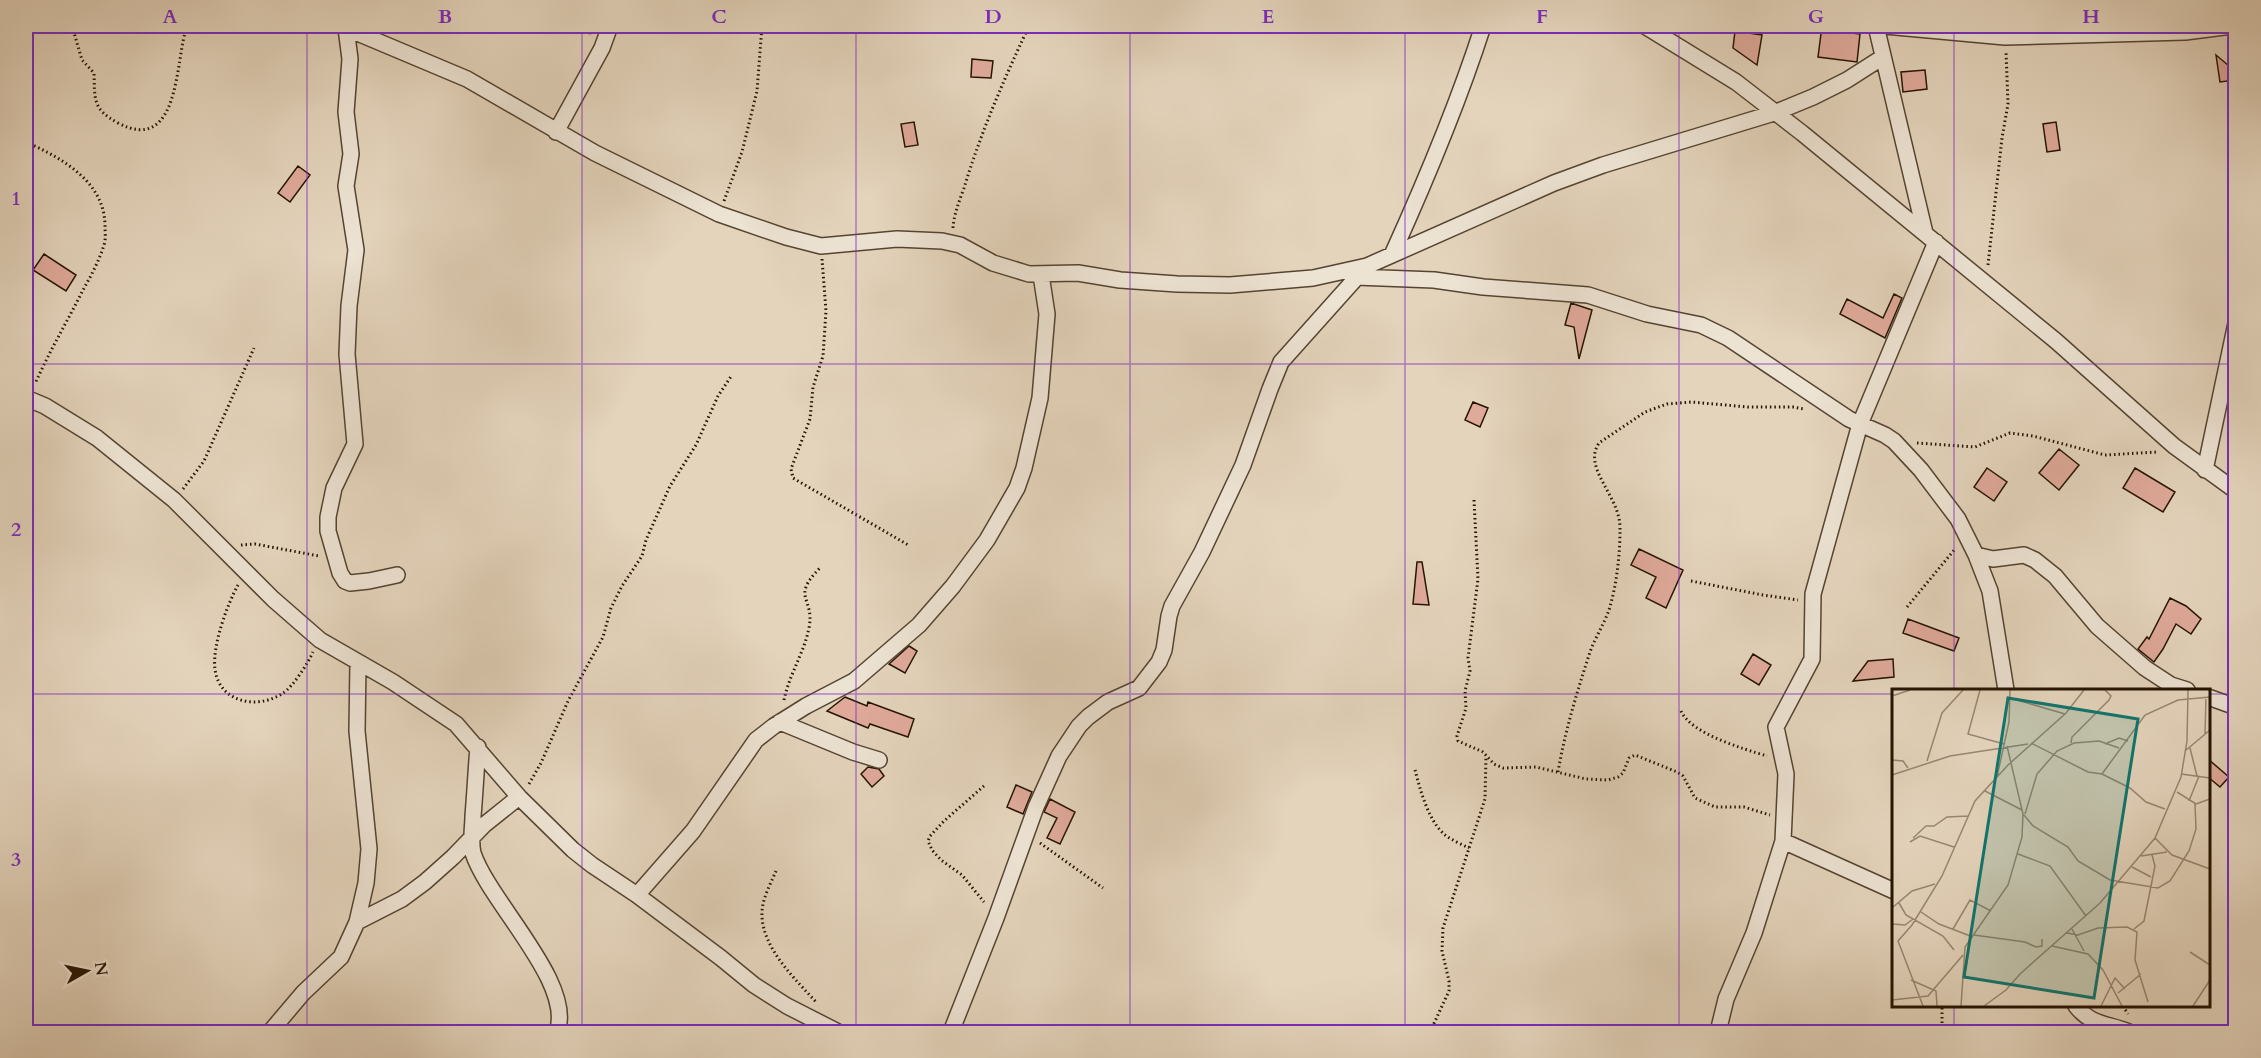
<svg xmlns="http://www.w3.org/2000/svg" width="2261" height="1058" font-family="Cardo,serif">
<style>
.building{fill:#e0aa9b;stroke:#251403;stroke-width:1.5}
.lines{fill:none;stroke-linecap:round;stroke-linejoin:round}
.street-casing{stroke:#554431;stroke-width:18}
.path{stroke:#251403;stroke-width:3;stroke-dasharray:1.5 3;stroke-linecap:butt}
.street{stroke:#ede3d3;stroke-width:15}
.grid{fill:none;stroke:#7b2cbf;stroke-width:1.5;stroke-opacity:0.55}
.inset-road{fill:none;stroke:#988772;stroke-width:1.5}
.view{fill:#0f766e;fill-opacity:0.15;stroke:#0f766e;stroke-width:3}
.inset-edge{fill:none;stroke:#251403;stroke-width:3}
.neatline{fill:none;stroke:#7b2cbf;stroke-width:2}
.grid-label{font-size:20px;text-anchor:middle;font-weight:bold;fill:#7b2cbf}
</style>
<rect width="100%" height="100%" fill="#e4d4bc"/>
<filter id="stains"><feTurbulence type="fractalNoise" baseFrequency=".00333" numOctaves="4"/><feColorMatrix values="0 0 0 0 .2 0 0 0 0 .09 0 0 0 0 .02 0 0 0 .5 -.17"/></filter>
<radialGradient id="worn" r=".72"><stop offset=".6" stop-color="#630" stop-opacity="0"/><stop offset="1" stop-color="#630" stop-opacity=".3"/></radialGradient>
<path class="building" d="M 1822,26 L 1837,28 L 1836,31 L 1860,34 L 1857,62 L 1818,57 Z
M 1735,31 L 1762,35 L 1757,65 L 1733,48 Z
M 2216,55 L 2235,71 L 2235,80 L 2220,82 Z
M 972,59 L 993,61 L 991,78 L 971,77 Z
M 1925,70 L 1927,89 L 1903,92 L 1901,72 Z
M 914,122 L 918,145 L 905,147 L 901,124 Z
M 2056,122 L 2060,150 L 2047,152 L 2043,124 Z
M 298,166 L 310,175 L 290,202 L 278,193 Z
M 44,254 L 76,275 L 66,291 L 33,270 Z
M 1894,294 L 1902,298 L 1885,338 L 1840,314 L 1847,299 L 1883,318 Z
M 1571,303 L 1592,310 L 1579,359 L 1574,327 L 1565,325 Z
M 1473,402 L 1488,408 L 1480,427 L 1465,420 Z
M 2059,449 L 2079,465 L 2059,490 L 2039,473 Z
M 1987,468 L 2007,482 L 1994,501 L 1974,487 Z
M 2135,468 L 2175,492 L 2163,512 L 2123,488 Z
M 1639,549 L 1683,570 L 1666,608 L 1646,598 L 1656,577 L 1631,565 Z
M 1417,562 L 1422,562 L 1429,605 L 1413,604 Z
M 2170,598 L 2186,606 L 2201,619 L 2191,634 L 2176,624 L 2163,649 L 2154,662 L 2138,649 L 2147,637 L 2149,639 Z
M 1908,619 L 1959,638 L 1954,651 L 1903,633 Z
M 909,646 L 917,651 L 905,673 L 889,664 Z
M 1753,654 L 1771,665 L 1759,685 L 1741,674 Z
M 1893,659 L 1894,677 L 1853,681 L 1868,661 Z
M 845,697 L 867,706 L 868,702 L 914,719 L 908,737 L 870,724 L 868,728 L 827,711 Z
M 2208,759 L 2229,777 L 2220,787 L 2208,777 Z
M 868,767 L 879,769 L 884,776 L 872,787 L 861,774 Z
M 1016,785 L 1032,792 L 1023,814 L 1007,807 Z
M 1050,799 L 1075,812 L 1060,844 L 1047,838 L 1057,818 L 1044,812 Z"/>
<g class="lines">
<defs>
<path id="street" d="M 341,26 L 467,79 L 595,153 L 719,214 L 786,237 L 821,246 L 897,239 L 942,241 L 960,245 L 993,263 L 1029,274 L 1078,273 L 1120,280 L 1177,284 L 1230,285 L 1313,278 L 1367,266 L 1554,183 L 1603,165 L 1774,113 L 1813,97 L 1847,80 L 1883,57
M 1645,26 L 1736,82 L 1802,133 L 2056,341 L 2174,446 L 2236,491
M 1876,26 L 1925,233
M 1885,26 L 2005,37 L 2185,32 L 2232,26
M 346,28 L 350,59 L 346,112 L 351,154 L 346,186 L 356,250 L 349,306 L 347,354 L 355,444 L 334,488 L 328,517 L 328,531 L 340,573 L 345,581 L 350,583 L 369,581 L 397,575
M 556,132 L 602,48 L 610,26
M 1392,255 C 1426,180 1458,104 1483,26
M 1356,277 L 1434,280 L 1483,287 L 1588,295 L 1647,314 L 1701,325 L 1728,338 L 1849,419 L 1885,435 L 1894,441 L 1921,470 L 1958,519 L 1976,555 L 1990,591 L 2006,690
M 26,398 L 45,406 L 97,438 L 174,500 L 273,599 L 320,640 L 393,682 L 456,724 L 519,797 L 573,850 L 592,865 L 637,895 L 721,958 L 754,985 L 787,1006 L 838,1032
M 2205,470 L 2236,323
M 1976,555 L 1993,559 L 2024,555 L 2035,560 L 2055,576 L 2097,626 L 2145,668 L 2171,685 L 2187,690
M 2208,697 L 2236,707
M 780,722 L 853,752 L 879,760
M 478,747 C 476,770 475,793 473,816 C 473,828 470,842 473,853 C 489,902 575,983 557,1032
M 1783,841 L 1894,891
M 637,895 L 693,831 L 756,740 L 774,726 L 806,706 L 854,681 L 919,625 L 953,586 L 987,540 L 1017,488 L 1024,468 L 1040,398 L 1047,314 L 1041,275
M 357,922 L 402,899 L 425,882 L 453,857 L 484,825 L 519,797
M 2076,1006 C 2092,1026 2107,1023 2129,1032
M 270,1032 L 303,993 L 341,957 L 357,922 L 366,883 L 369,849 L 357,731 L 358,663
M 951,1032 L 996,918 L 1036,807 L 1059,756 L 1079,726 L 1088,717 L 1108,702 L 1139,688 L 1159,662 L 1164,650 L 1169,616 L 1172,606 L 1202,552 L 1243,465 L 1270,389 L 1281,362 L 1366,267
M 1718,1032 L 1726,999 L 1754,933 L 1783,841 L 1786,774 L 1776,727 L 1812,659 L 1813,594 L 1860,424 L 1936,242"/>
</defs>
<use href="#street" class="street-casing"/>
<path class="path" d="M 72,26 L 82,60 L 94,73 C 95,99 92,109 118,123 C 181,156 175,58 187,26
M 588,26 L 590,35
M 26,142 C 62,158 105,182 105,226 C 105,232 106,239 104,245 C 99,261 91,276 83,290 C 67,322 49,352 35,384
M 724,201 L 742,152 L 757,91 L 762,26
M 953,228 C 954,214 959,202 964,188 C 981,132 1004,79 1029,26
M 822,259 L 826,311 L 823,356 L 813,387 L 810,419 L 791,469 L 793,478 L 910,546
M 1988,265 L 2002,138 L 2008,104 L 2006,51
M 1917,443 L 1975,447 L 2010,433 L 2033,436 L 2105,455 L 2157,452
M 183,489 L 204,461 L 254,348
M 1474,500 L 1478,579 L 1468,658 L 1470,671 L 1465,691 L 1466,708 L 1457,736 L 1458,741 L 1483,752 L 1494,764 L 1503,768 L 1536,767 L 1586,779 L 1608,780 L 1618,777 L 1623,773 L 1629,758 L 1635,755 L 1677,772 L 1683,776 L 1695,798 L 1715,807 L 1744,807 L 1770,815
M 241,545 L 255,544 L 319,556
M 1691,581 L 1763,595 L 1798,600
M 238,585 C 227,605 212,646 215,669 C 219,703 258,710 283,693 C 293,687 308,663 313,652
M 1907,607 L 1955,549
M 784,700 C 789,675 804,653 809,628 C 815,597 790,598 820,568
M 1681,711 C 1691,734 1744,749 1767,756
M 1415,770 C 1420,789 1428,820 1444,834 C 1451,840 1461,844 1469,848
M 1558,772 C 1565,731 1577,692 1590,652 C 1595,638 1604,624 1609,610 C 1617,584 1620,554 1620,528 C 1620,495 1582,469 1599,443 L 1645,412 L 1667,404 L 1691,402 L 1748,407 L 1793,407 L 1804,409
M 529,784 L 541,763 L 568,701 L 603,637 L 611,608 L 622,586 L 642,556 L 646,540 L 670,486 L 696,445 L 718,396 L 732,375
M 984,786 L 944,821 L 930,836 L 928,841 L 932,850 L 941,860 L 962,875 L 984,902
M 1040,843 L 1103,888
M 776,871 C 770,885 761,901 762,916 C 763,949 796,980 817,1003
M 2123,1006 L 2128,1014
M 1430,1032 L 1449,991 L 1449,981 L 1442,951 L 1443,928 L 1485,799 L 1486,756
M 1942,1032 L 1942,1006"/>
<use href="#street" class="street"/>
</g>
<path class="grid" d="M 307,26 L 307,1032M 582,26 L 582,1032M 856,26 L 856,1032M 1130,26 L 1130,1032M 1405,26 L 1405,1032M 1679,26 L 1679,1032M 1954,26 L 1954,690M 26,364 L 2236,364M 26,694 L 1894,694M 2208,694 L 2236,694M 1954,1006 L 1954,1032"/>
<g transform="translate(1892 689)">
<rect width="318" height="318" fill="#e4d4bc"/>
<path class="inset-road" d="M 88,1 L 76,45 L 112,55M 0,7 L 18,1M 118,9 L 173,25M 313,46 L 314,8M 139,54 L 196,83 L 210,85 L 238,99 L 254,113 L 273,120M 179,54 L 180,48 L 217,11 L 219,7 L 213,1M 213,55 L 227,49 L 236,52M 298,59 L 305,87M 293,62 L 318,41M 0,71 L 11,72 L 16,79M 35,72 L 50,24 L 71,1M 210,85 L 253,26 L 286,11 L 318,8M 289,85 L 318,89M 0,86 L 58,67 L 136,55M 105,88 L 117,33 L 118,1M 93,102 L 130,121M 285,103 L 304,115 L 318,110M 297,112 L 307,87M 133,125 L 145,85 L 165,62 L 182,54 L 207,52 L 227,59M 132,126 L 141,137 L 176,158 L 186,172 L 218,191 L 266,199 L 278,192 L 297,162 L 304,140 L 303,115M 21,149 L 34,137 L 42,137 L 55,128 L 76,127M 263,149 L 280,166 L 318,180M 18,153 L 28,147 L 62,158M 126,165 L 158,177 L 194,227M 249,167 L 275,163M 240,178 L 259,188M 7,214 L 14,226 L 51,247 L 62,261M 0,219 L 20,202 L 43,195M 29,223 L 47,235 L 81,248M 0,235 L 13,236 L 21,230M 61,240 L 78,211 L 99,222M 180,240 L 192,262M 242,240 L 252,232 L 263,177 L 260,166M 175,244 L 186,246 L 206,239 L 235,238 L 245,243 L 243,271 L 256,313M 82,246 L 133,253 L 144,258 L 150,257 L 150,250M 160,257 L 196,265 L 211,281 L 230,317M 298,263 L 318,276M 19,291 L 44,302 L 45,317M 226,304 L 249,285M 0,311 L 36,307 L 71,266M 31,317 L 6,252 L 20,236 L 50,187 L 83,112 L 116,76 L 174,24 L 192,1M 69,317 L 73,258 L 116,196 L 130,148 L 131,125 L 115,57M 92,317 L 114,301 L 128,285 L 208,214 L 263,149 L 289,88 L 295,52 L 296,1M 209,317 L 223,289 L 233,300M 301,317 L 318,291"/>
<path class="view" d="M 116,9 L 246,30 L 202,309 L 72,288 Z"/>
<rect width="318" height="318" class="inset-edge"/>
</g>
<rect width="2261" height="1058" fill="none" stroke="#e4d4bc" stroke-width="66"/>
<g transform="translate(87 971) rotate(81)" stroke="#ede3d3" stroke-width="4.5" paint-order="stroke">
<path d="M0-4.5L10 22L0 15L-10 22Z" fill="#251403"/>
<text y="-9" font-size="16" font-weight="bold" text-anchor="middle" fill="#251403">N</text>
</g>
<rect x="33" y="33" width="2195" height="992" class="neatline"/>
<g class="grid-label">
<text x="170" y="23">A</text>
<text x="445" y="23">B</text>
<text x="719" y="23">C</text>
<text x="993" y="23">D</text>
<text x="1268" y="23">E</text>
<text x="1542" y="23">F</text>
<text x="1816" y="23">G</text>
<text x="2091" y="23">H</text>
<text x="16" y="205">1</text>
<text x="16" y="536">2</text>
<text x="16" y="866">3</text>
</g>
<rect width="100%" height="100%" filter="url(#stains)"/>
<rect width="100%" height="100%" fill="url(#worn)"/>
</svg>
